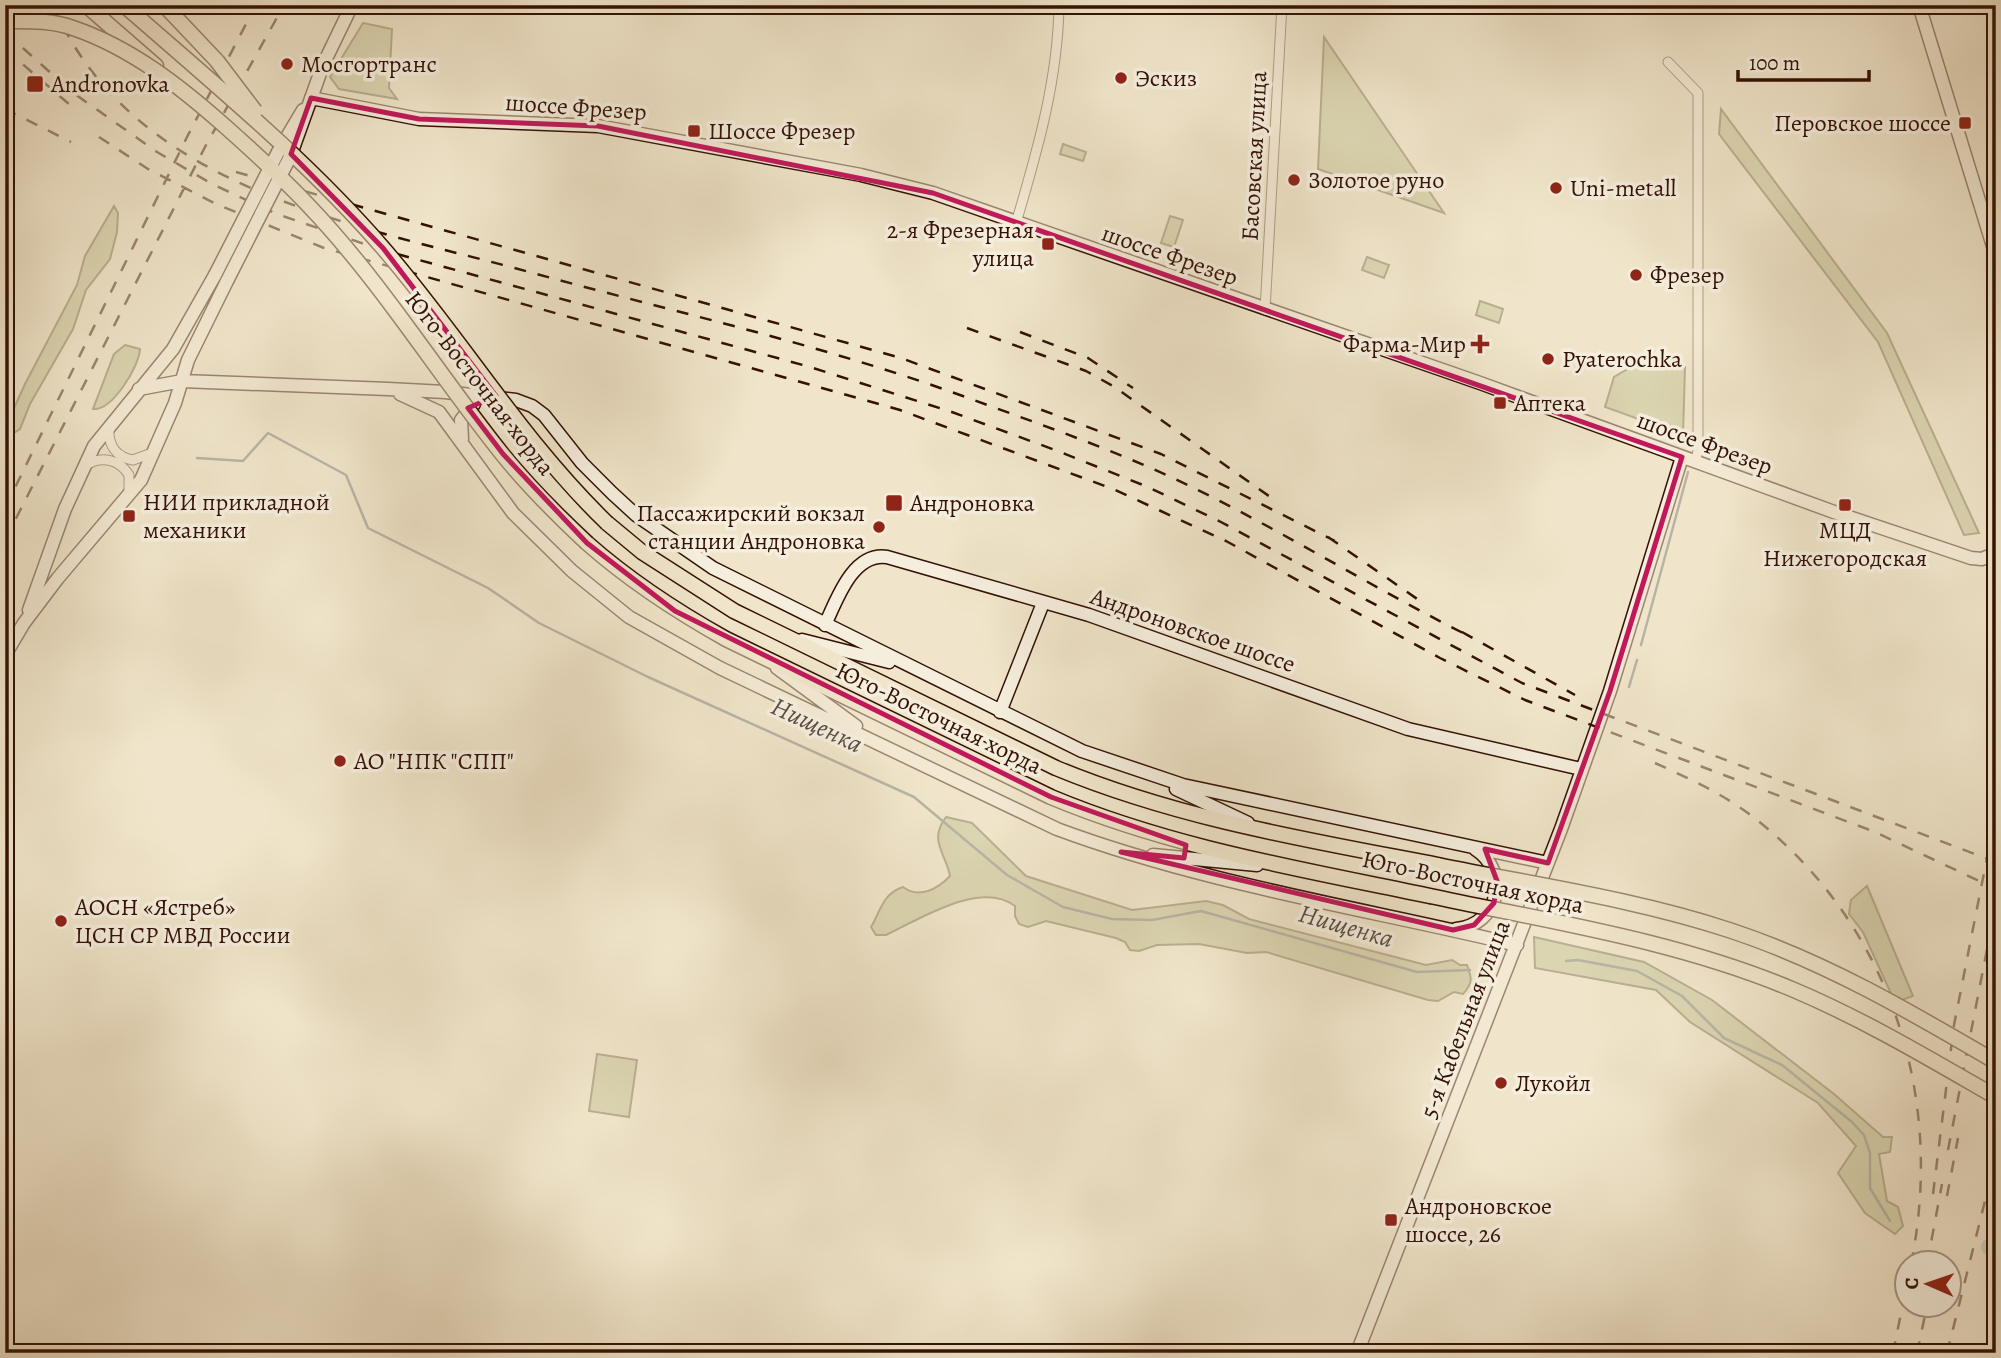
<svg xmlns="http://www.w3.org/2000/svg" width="2001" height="1358" font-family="Alegreya,serif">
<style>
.green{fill:#c1c292;stroke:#7a6a4c;stroke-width:2}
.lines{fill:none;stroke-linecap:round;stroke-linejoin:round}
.stream{stroke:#747876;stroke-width:2.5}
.river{stroke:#a0bcc2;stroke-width:16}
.street-casing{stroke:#624736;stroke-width:11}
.secondary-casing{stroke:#331205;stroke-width:15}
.primary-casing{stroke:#331205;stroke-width:17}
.street{stroke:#f5eedd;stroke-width:9}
.secondary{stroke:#f5eedd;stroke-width:12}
.primary{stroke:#f0e5ca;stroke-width:14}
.rail{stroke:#331205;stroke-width:2.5;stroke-dasharray:12 12;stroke-linecap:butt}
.secondary-bridge-casing{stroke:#331205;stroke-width:15;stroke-linecap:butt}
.primary-bridge-casing{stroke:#331205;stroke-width:17;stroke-linecap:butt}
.secondary-bridge{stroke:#f5eedd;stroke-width:12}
.primary-bridge{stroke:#f0e5ca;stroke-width:14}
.marked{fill:none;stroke:#c2185b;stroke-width:5;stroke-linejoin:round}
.poi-dot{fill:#8f2418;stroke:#f5eedd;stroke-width:2.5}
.labels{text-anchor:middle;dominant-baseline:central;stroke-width:7;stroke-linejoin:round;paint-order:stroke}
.poi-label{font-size:24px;fill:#331205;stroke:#f5eedd;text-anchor:start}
.street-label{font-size:24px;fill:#331205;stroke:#f5eedd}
.water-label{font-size:26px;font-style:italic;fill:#594e47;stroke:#f5eedd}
</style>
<rect width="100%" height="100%" fill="#f0e5ca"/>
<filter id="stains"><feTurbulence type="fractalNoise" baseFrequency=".00286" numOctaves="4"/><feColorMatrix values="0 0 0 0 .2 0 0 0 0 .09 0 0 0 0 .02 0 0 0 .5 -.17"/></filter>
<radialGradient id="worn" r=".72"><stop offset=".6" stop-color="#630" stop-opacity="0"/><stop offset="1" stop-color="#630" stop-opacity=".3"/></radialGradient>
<path class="green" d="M 363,23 L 392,29 L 389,88 L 397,99 L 339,89 L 330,77 Z
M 1324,37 L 1444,213 L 1318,169 Z
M 1721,109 L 1887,333 L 1979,533 L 1964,535 L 1878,342 L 1719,134 Z
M 1063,144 L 1086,152 L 1083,161 L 1060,154 Z
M 114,206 L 118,213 L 117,232 L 110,259 L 86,290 L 73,329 L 30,404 L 20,429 L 9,436 L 5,428 L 25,384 L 77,285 L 85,256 Z
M 1170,216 L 1183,220 L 1174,247 L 1161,243 Z
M 1367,257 L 1389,265 L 1384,278 L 1362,270 Z
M 1480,301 L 1503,309 L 1499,323 L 1476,315 Z
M 125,345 L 140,349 C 139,367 112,411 93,409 L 114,354 Z
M 1650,356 L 1685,367 L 1683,435 L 1605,407 L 1614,377 Z
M 946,817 L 972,823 L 1026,876 L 1132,910 L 1206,901 L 1223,905 L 1249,919 L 1426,965 L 1452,960 L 1460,965 L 1467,965 C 1472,978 1473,983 1463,994 L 1454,992 L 1438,1001 L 1428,1000 L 1266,952 L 1247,953 L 1199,944 L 1157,945 L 1139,951 L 1130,950 L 1125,942 L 1116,938 L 1046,921 L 1028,927 L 1019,924 L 1015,916 L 1015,906 C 980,880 920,919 886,935 L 876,935 L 871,927 C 880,912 883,893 903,887 C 919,899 938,889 950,876 C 946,854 928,840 946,817 Z
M 1867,886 L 1913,996 L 1902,1000 L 1893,998 L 1863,932 L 1849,914 L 1851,900 Z
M 1534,937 L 1644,962 L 1712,1000 L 1834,1094 L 1883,1137 L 1892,1137 L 1890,1152 L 1879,1154 L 1887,1201 L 1898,1207 L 1903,1226 L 1895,1234 L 1865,1213 L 1838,1173 L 1856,1146 L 1818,1103 L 1690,1022 L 1656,990 L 1535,968 Z
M 597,1054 L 637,1060 L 629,1117 L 589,1111 Z"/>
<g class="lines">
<path class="stream" d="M 197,458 L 243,461 L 268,433 L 346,475 L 368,528 L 488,588 L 539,623 L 648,677 L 914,797 L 1007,875 L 1063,907 L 1112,919 L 1152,920 L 1201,911 L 1417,972 L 1470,970
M 1641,645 L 1688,472
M 1629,687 L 1637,660
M 1566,961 L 1578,960 L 1637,971 L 1682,996 L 1724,1038 L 1782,1065 L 1852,1122 L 1864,1135 L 1870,1153 L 1870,1188 L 1890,1221"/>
<path class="river" d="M 1989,1247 L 1996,1247"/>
<defs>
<path id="street" d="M 1668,62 L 1698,93 L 1698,451 L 1695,462
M 1016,223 C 1037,152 1058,80 1059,5
M 1265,310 L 1282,5
M 109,428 C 108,445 116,457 133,460 L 152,453
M 85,466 C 101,455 119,459 129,475 L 129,493"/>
<path id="secondary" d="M 1919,5 L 1996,256
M 311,98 L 419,119 L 598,126 L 861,175 L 933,193 L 1480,383 L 1834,512 L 1971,558 L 1982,559 L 1996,553
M 278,152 L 303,110
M 290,157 L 323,65 L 352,5
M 139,389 L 182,381 L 388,389 L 445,392 L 516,400 L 532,406 L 544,415 L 582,463 L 612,493 L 636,515 L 713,568 L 1082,751 L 1183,785 L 1548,863
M 400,394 L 439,412 L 513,513 L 572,571 L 629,617 L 720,668 L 1057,829 C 1205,884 1363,908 1517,945
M 462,439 L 461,420 L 474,404
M 29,610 L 65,509 L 94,446 L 173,349 L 215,275
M 825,625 C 837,599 853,552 887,557 L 1089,615 L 1408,729 L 1581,769
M 802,640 L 889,662
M 5,655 L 24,623 L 58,578 L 141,480 L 175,403 L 188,360 L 227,281
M 777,668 L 856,726
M 1000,712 L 1043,603
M 1176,789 L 1248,823
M 1153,855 L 1257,865
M 1456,929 C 1499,925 1511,872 1475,849
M 1357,1353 L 1561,829 L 1610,691 L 1682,457"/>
<path id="primary" d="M 86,5 L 156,66
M 164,5 L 217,61
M 607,523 L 642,552 L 734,611 L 1056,768 C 1179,819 1308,840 1438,865
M 587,543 C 630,581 676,611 726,639 L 1051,797 C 1173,848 1301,869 1430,896"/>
</defs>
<use href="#street" class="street-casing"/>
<use href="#secondary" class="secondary-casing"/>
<use href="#primary" class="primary-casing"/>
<use href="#street" class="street"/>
<use href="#secondary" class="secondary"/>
<use href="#primary" class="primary"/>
<path class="rail" d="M 53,5 C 133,192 360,225 533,273 C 675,312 822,345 960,395 C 1039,424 1121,452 1196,489 C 1289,535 1377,590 1469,636
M 5,32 L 72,92 L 157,152 L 214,185 L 277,214 L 379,249 L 810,367 L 949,411 L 1055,450 L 1148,487 L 1219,521 L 1522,683 L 1996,862
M 5,49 L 77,111
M 5,109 L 71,142
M 99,137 L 148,169 L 216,204 L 324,248 L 900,410 L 1113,489 L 1226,541 L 1440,658 L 1525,700 L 1875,832 L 1996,889
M 236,172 L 901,358 L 1161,454 L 1335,541
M 967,328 L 1086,371 L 1113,386 L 1276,501
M 1020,332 L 1088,358 L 1133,388
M 5,508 L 187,137 L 256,5
M 1328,537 L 1423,603
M 5,540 L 205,147 L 284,5
M 1462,632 L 1575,695
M 1655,763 C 1690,779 1726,795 1757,820 C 1891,927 1945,1097 1911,1264
M 1948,1150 L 1996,903
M 1933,1194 L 1954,1025 L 1996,812
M 1947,1196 L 1958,1138
M 1927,1264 L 1942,1184
M 1893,1353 L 1906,1288
M 1917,1353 L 1927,1306
M 1947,1353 L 1996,1157"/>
<defs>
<path id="secondary-bridge" d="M 215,275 L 278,152
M 227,281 L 290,157"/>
<path id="primary-bridge" d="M 124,5 C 213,83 306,159 383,248 C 461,338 521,440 607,523
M 5,21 C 28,21 51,20 73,28 C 132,48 182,88 227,128 C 255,153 283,178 308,205 C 381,281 437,373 503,455 C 529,487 557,515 587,543
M 217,61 L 255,111
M 1438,865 C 1535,885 1635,899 1729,930 C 1824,961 1909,1011 1996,1062
M 1430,896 C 1552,922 1678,941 1794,990 C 1865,1020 1930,1059 1996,1097"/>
</defs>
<use href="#secondary-bridge" class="secondary-bridge-casing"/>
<use href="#primary-bridge" class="primary-bridge-casing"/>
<use href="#secondary-bridge" class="secondary-bridge"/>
<use href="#primary-bridge" class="primary-bridge"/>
</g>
<path d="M0 0H2001V1358H0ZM 311,98 L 419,119 L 598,126 L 933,193 L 1682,457 L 1610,691 L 1548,863 L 1485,849 L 1497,881 L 1494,903 L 1474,925 L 1453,930 L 1121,852 L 1184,858 L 1186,845 L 1051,797 L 675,611 L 587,543 L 503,454 L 468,408 L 496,396 L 383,248 L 291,154 Z" fill="#f0e5ca" fill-opacity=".55" fill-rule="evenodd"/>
<path class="marked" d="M 311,98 L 419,119 L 598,126 L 933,193 L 1682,457 L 1610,691 L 1548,863 L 1485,849 L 1497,881 L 1494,903 L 1474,925 L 1453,930 L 1121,852 L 1184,858 L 1186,845 L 1051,797 L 675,611 L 587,543 L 503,454 L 468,408 L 496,396 L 383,248 L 291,154 Z"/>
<g class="poi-dot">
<circle cx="287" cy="64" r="7"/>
<circle cx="1121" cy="78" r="7"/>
<rect x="26" y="75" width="18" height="18" rx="3.5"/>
<rect x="1958" y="116" width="14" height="14" rx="3.5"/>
<rect x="687" y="124" width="14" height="14" rx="3.5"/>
<circle cx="1294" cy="180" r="7"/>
<circle cx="1556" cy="188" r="7"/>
<rect x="1041" y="237" width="14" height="14" rx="3.5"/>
<circle cx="1636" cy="275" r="7"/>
<path d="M1476.5 333.5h7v7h7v7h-7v7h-7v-7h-7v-7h7z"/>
<circle cx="1548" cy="359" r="7"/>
<rect x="1493" y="396" width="14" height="14" rx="3.5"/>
<rect x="885" y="494" width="18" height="18" rx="3.5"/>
<rect x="1838" y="498" width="14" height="14" rx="3.5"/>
<rect x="122" y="509" width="14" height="14" rx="3.5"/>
<circle cx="879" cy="527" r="7"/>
<circle cx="340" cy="761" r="7"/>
<circle cx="61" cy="921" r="7"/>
<circle cx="1501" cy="1083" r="7"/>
<rect x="1384" y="1213" width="14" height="14" rx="3.5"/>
</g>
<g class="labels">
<g class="poi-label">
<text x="301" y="64">Мосгортранс</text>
<text x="1135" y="78">Эскиз</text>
<text x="51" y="84">Andronovka</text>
<text x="1951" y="123" text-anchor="end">Перовское шоссе</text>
<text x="708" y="131">Шоссе Фрезер</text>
<text x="1308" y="180">Золотое руно</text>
<text x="1570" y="188">Uni-metall</text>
<text x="1034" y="230" text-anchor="end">2-я Фрезерная<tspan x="1034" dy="28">улица</tspan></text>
<text x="1650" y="275">Фрезер</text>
<text x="1466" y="344" text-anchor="end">Фарма-Мир</text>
<text x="1562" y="359">Pyaterochka</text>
<text x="1514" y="403">Аптека</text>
<text x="143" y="502">НИИ прикладной<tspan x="143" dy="28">механики</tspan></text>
<text x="910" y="503">Андроновка</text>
<text x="865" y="513" text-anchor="end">Пассажирский вокзал<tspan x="865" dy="28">станции Андроновка</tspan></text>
<text x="1845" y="530" text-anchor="middle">МЦД<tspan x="1845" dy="28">Нижегородская</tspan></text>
<text x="354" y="761">АО "НПК "СПП"</text>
<text x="75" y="907">АОСН «Ястреб»<tspan x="75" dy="28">ЦСН СР МВД России</tspan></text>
<text x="1515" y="1083">Лукойл</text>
<text x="1405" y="1206">Андроновское<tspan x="1405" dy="28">шоссе, 26</tspan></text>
</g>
<g class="street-label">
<text transform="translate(576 107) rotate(4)">шоссе Фрезер</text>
<text transform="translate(1254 156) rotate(-87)">Басовская улица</text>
<text transform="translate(1170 255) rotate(19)">шоссе Фрезер</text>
<text transform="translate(480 383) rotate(52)">Юго-Восточная хорда</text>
<text transform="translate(1705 443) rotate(20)">шоссе Фрезер</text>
<text transform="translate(1193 630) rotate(19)">Андроновское шоссе</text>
<text transform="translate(939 718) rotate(26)">Юго-Восточная хорда</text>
<text transform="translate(1473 882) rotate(12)">Юго-Восточная хорда</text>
<text transform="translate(1465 1019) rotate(-69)">5-я Кабельная улица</text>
</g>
<g class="water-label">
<text transform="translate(817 725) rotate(25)">Нищенка</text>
<text transform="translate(1346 926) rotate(16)">Нищенка</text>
</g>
</g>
<rect width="2001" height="1358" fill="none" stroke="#f0e5ca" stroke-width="28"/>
<rect x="7" y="7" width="1987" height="1344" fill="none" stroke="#331205" stroke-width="3.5"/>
<rect x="14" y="14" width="1973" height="1330" fill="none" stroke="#331205" stroke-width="2"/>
<g transform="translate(1928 1284) rotate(272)"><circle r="33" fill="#f5eedd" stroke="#a79687" stroke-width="2"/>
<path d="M0-5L12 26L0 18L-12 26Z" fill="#8f2418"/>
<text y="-10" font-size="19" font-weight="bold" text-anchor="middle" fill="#331205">С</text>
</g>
<path d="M1738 70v10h131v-10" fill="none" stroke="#331205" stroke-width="3.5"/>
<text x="1749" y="70" font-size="21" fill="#331205" stroke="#f5eedd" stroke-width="5" paint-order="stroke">100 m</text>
<rect width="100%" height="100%" filter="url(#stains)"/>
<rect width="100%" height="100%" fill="url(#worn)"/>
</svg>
